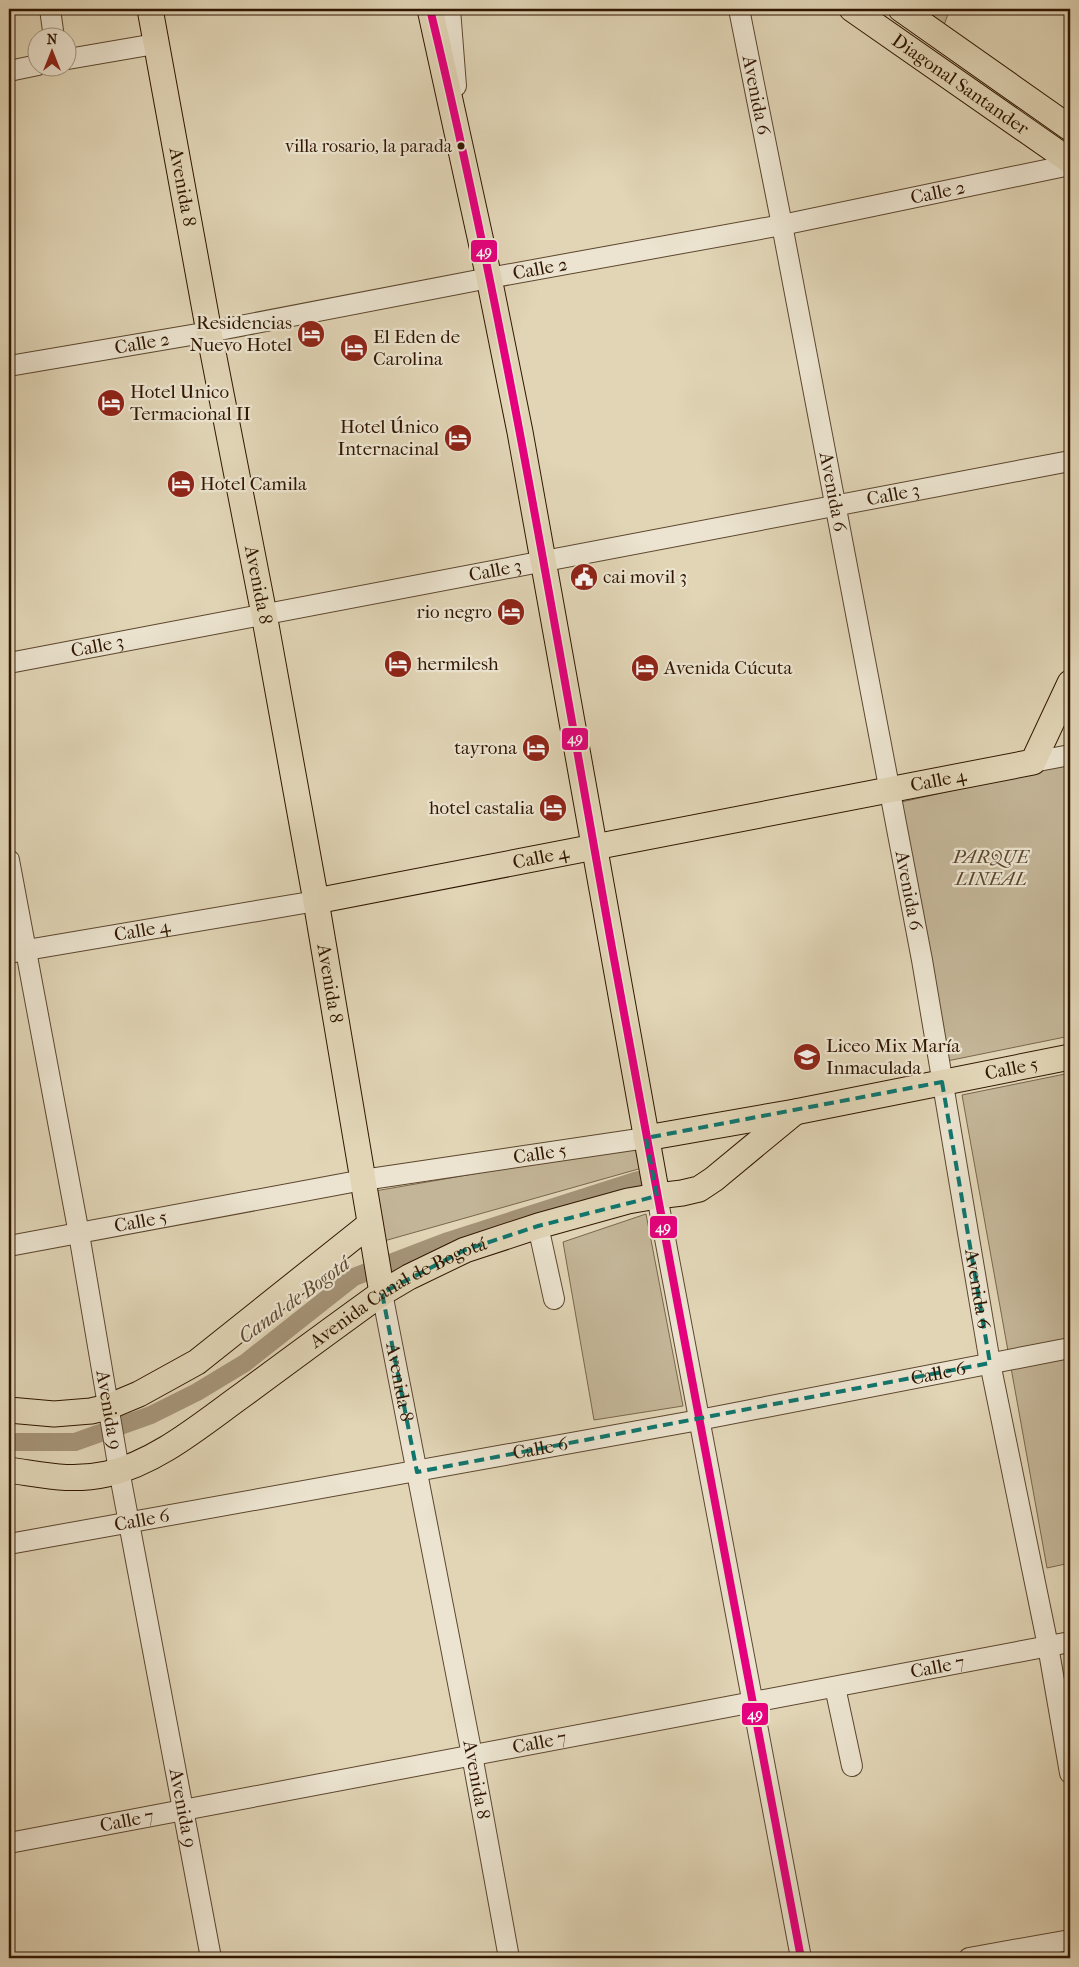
<svg xmlns="http://www.w3.org/2000/svg" width="1079" height="1967" font-family="'IM FELL French Canon',serif">
<style>
.green{fill:#c3b597;stroke:#7a664c}
.lines{fill:none;stroke-linecap:round;stroke-linejoin:round}
.canal{stroke:#a59478;stroke-width:18}
.minor-casing{stroke:#5c462e;stroke-width:22}
.major-casing{stroke:#301601;stroke-width:27}
.minor{stroke:#ece4d0;stroke-width:20}
.major{stroke:#e1d5b6;stroke-width:25}
.bus-1-casing{stroke:#ece4d0;stroke-width:11}
.bus-1{stroke:#e5007d;stroke-width:8}
.marked{fill:none;stroke:#0f766e;stroke-width:4;stroke-dasharray:10 6;stroke-linejoin:round}
.bus-dot{fill:#301601;stroke:#ece4d0;stroke-width:2}
.labels{text-anchor:middle;dominant-baseline:central;stroke-width:4.5;stroke-linejoin:round;paint-order:stroke}
.bus-label{font-size:18px;fill:#301601;stroke:#ece4d0;text-anchor:end}
.street-label{font-size:19px;fill:#301601;stroke:#ece4d0}
.poi-label{font-size:19px;fill:#301601;stroke:#ece4d0;text-anchor:start}
.park-label{font-size:19px;font-style:italic;fill:#5c462e;stroke:#ece4d0}
.water-label{font-size:20px;font-style:italic;fill:#5f4831;stroke:#ece4d0}
.line-badge{stroke:#ece4d0;stroke-width:2}
.badge-label{font-size:14px;text-anchor:middle;font-weight:bold;fill:#fff}
</style>
<rect width="100%" height="100%" fill="#e1d5b6"/>
<filter id="stains"><feTurbulence type="fractalNoise" baseFrequency=".004" numOctaves="4"/><feColorMatrix values="0 0 0 0 .2 0 0 0 0 .09 0 0 0 0 .02 0 0 0 .5 -.17"/></filter>
<radialGradient id="worn" r=".72"><stop offset=".6" stop-color="#630" stop-opacity="0"/><stop offset="1" stop-color="#630" stop-opacity=".3"/></radialGradient>
<path class="green" d="M 919,9 L 950,9 L 944,25 Z
M 1070,764 L 1070,1036 L 947,1061 L 897,803 Z
M 1070,1073 L 1070,1563 L 1047,1568 L 962,1095 Z
M 635,1146 L 642,1168 L 384,1241 L 375,1191 Z
M 646,1214 L 683,1406 L 594,1420 L 563,1242 Z"/>
<g class="lines">
<path class="canal" d="M 9,1442 L 75,1442 L 151,1415 L 197,1392 L 245,1363 L 354,1277 L 448,1241 L 638,1180"/>
<defs>
<g id="minor">
<path d="M 50,9 L 54,38"/>
<path d="M 450,9 L 456,86"/>
<path id="s1" d="M 739,9 L 782,225 L 922,960 L 990,1363 L 1048,1646 L 1070,1773"/>
<path d="M 68,59 L 155,44"/>
<path d="M 9,71 L 38,65"/>
<path id="s2" d="M 9,366 L 209,332 L 489,278 L 782,225 L 1070,165"/>
<path id="s3" d="M 9,663 L 1070,461"/>
<path d="M 1033,762 L 1070,755"/>
<path id="s4" d="M 9,860 L 79,1234 L 119,1470 L 211,1958"/>
<path id="s5" d="M 9,953 L 316,901"/>
<path d="M 657,1196 L 801,1958"/>
<path d="M 538,1226 L 554,1299"/>
<path id="s6" d="M 9,1246 L 363,1180 L 646,1138"/>
<path id="s7" d="M 382,1293 L 472,1755 L 509,1958"/>
<path id="s8" d="M 9,1544 L 699,1420 L 1070,1348"/>
<path d="M 835,1687 L 852,1766"/>
<path id="s9" d="M 9,1843 L 1070,1642"/>
<path d="M 969,1958 L 1070,1940"/>
</g>
<g id="major">
<path id="s10" d="M 150,9 L 209,332 L 264,614 L 316,901 L 382,1293"/>
<path d="M 430,9 L 489,278 L 520,432 L 657,1196"/>
<path id="s11" d="M 852,9 L 1070,161"/>
<path d="M 901,9 L 1070,128"/>
<path id="s12" d="M 316,901 L 1033,762 L 1070,683"/>
<path id="s13" d="M 646,1138 L 795,1112 L 1070,1057"/>
<path d="M 9,1410 L 54,1414 L 91,1411 L 108,1407 L 139,1394 L 197,1362 L 370,1224"/>
<path id="s14" d="M 9,1470 C 45,1475 70,1482 107,1474 C 158,1462 202,1424 244,1394 C 290,1360 336,1326 382,1293 L 409,1277 L 465,1250 L 538,1226 L 628,1201 L 657,1196 L 682,1193 L 699,1189 L 714,1179 L 795,1112"/>
</g>
</defs>
<use href="#minor" class="minor-casing"/>
<use href="#major" class="major-casing"/>
<use href="#minor" class="minor"/>
<use href="#major" class="major"/>
<defs>
<path id="bus-1" d="M 430,9 C 505,319 556,635 612,948 C 673,1285 738,1622 801,1958"/>
</defs>
<use href="#bus-1" class="bus-1-casing"/>
<use href="#bus-1" class="bus-1"/>
</g>
<path class="marked" d="M 942,1082 L 990,1363 L 417,1472 L 382,1293 L 465,1250 L 538,1226 L 657,1196 L 646,1138 Z"/>
<defs>
<symbol id="hotel-disc" viewBox="-11 -11 22 22"><circle r="9.5" fill="#8f2418" stroke="#ece4d0"/><path d="M-6-4.5h1.5V1H6V5H4.5V3h-9V5H-6ZM-4 0a1.8 1.8 0 1 1 3.6 0ZM.5 0V-2.5h3Q6-2.5 6 0Z" fill="#fff"/></symbol>
<symbol id="civic-disc" viewBox="-11 -11 22 22"><circle r="9.5" fill="#8f2418" stroke="#ece4d0"/><path d="M-.6-6.5H3V-4.5H.6V-3L4-1V1h2V6H-6V1h2V-1L-.6-3ZM-1.2 2.5V6h2.4V2.5Z" fill="#fff"/></symbol>
<symbol id="school-disc" viewBox="-11 -11 22 22"><circle r="9.5" fill="#8f2418" stroke="#ece4d0"/><path d="M0-5L7-2L0 1L-7-2ZM-4 1L0 2.5L4 1V4Q0 6-4 4Z" fill="#fff"/></symbol>
</defs>
<g fill-rule="evenodd">
<use href="#hotel-disc" x="295" y="318" width="32" height="32"/>
<use href="#hotel-disc" x="338" y="332" width="32" height="32"/>
<use href="#hotel-disc" x="95" y="387" width="32" height="32"/>
<use href="#hotel-disc" x="442" y="422" width="32" height="32"/>
<use href="#hotel-disc" x="165" y="468" width="32" height="32"/>
<use href="#civic-disc" x="568" y="561" width="32" height="32"/>
<use href="#hotel-disc" x="495" y="596" width="32" height="32"/>
<use href="#hotel-disc" x="382" y="648" width="32" height="32"/>
<use href="#hotel-disc" x="629" y="652" width="32" height="32"/>
<use href="#hotel-disc" x="520" y="732" width="32" height="32"/>
<use href="#hotel-disc" x="537" y="792" width="32" height="32"/>
<use href="#school-disc" x="791" y="1041" width="32" height="32"/>
</g>
<circle class="bus-dot" cx="461" cy="146" r="4.5"/>
<g class="labels">
<g class="bus-label">
<text x="452" y="146">villa rosario, la parada</text>
</g>
<g class="street-label">
<text stroke="none"><textPath href="#s11" startOffset="132">Diagonal Santander</textPath></text>
<text stroke="none"><textPath href="#s1" startOffset="88">Avenida 6</textPath></text>
<text stroke="none"><textPath href="#s10" startOffset="181">Avenida 8</textPath></text>
<text stroke="none"><textPath href="#s2" startOffset="945">Calle 2</textPath></text>
<text stroke="none"><textPath href="#s2" startOffset="540">Calle 2</textPath></text>
<text stroke="none"><textPath href="#s2" startOffset="135">Calle 2</textPath></text>
<text stroke="none"><textPath href="#s1" startOffset="492">Avenida 6</textPath></text>
<text stroke="none"><textPath href="#s3" startOffset="900">Calle 3</textPath></text>
<text stroke="none"><textPath href="#s3" startOffset="495">Calle 3</textPath></text>
<text stroke="none"><textPath href="#s10" startOffset="586">Avenida 8</textPath></text>
<text stroke="none"><textPath href="#s3" startOffset="90">Calle 3</textPath></text>
<text stroke="none"><textPath href="#s12" startOffset="634">Calle 4</textPath></text>
<text stroke="none"><textPath href="#s12" startOffset="229">Calle 4</textPath></text>
<text stroke="none"><textPath href="#s1" startOffset="898">Avenida 6</textPath></text>
<text stroke="none"><textPath href="#s5" startOffset="135">Calle 4</textPath></text>
<text stroke="none"><textPath href="#s10" startOffset="991">Avenida 8</textPath></text>
<text stroke="none"><textPath href="#s13" startOffset="372">Calle 5</textPath></text>
<text stroke="none"><textPath href="#s6" startOffset="539">Calle 5</textPath></text>
<text stroke="none"><textPath href="#s6" startOffset="134">Calle 5</textPath></text>
<text stroke="none"><textPath href="#s1" startOffset="1302">Avenida 6</textPath></text>
<text stroke="none"><textPath href="#s14" startOffset="444">Avenida Canal de Bogotá</textPath></text>
<text stroke="none"><textPath href="#s8" startOffset="945">Calle 6</textPath></text>
<text stroke="none"><textPath href="#s7" startOffset="91">Avenida 8</textPath></text>
<text stroke="none"><textPath href="#s4" startOffset="559">Avenida 9</textPath></text>
<text stroke="none"><textPath href="#s8" startOffset="540">Calle 6</textPath></text>
<text stroke="none"><textPath href="#s8" startOffset="135">Calle 6</textPath></text>
<text stroke="none"><textPath href="#s9" startOffset="945">Calle 7</textPath></text>
<text stroke="none"><textPath href="#s9" startOffset="540">Calle 7</textPath></text>
<text stroke="none"><textPath href="#s7" startOffset="496">Avenida 8</textPath></text>
<text stroke="none"><textPath href="#s4" startOffset="964">Avenida 9</textPath></text>
<text stroke="none"><textPath href="#s9" startOffset="120">Calle 7</textPath></text>
</g>
<g class="poi-label">
<text x="292" y="323" text-anchor="end">Residencias<tspan x="292" dy="22">Nuevo Hotel</tspan></text>
<text x="373" y="337">El Eden de<tspan x="373" dy="22">Carolina</tspan></text>
<text x="130" y="392">Hotel Unico<tspan x="130" dy="22">Termacional II</tspan></text>
<text x="439" y="427" text-anchor="end">Hotel Único<tspan x="439" dy="22">Internacinal</tspan></text>
<text x="200" y="484">Hotel Camila</text>
<text x="603" y="577">cai movil 3</text>
<text x="492" y="612" text-anchor="end">rio negro</text>
<text x="417" y="664">hermilesh</text>
<text x="664" y="668">Avenida Cúcuta</text>
<text x="517" y="748" text-anchor="end">tayrona</text>
<text x="534" y="808" text-anchor="end">hotel castalia</text>
<text x="826" y="1046">Liceo Mix María<tspan x="826" dy="22">Inmaculada</tspan></text>
</g>
<g class="park-label">
<text x="991" y="857">PARQUE<tspan x="991" dy="22">LINEAL</tspan></text>
</g>
<g class="water-label">
<text transform="translate(294 1300) rotate(-36)">Canal de Bogotá</text>
</g>
</g>
<g class="line-badge">
<rect x="470" y="239" width="28" height="24" rx="5" fill="#e5007d"/>
<rect x="561" y="727" width="28" height="24" rx="5" fill="#e5007d"/>
<rect x="649" y="1215" width="29" height="24" rx="5" fill="#e5007d"/>
<rect x="741" y="1702" width="28" height="24" rx="5" fill="#e5007d"/>
</g>
<g class="badge-label">
<text x="484" y="256">49</text>
<text x="575" y="743">49</text>
<text x="663" y="1232">49</text>
<text x="755" y="1719">49</text>
</g>
<rect width="1079" height="1967" fill="none" stroke="#e1d5b6" stroke-width="30"/>
<rect x="10" y="10" width="1059" height="1947" fill="none" stroke="#301601" stroke-width="2.5"/>
<rect x="15" y="15" width="1049" height="1937" fill="none" stroke="#301601"/>
<g transform="translate(52 52)"><circle r="24" fill="#ece4d0" stroke="#a1927d"/>
<path d="M0-4L9 19L0 12L-9 19Z" fill="#8f2418"/>
<text y="-8" font-size="14" font-weight="bold" text-anchor="middle" fill="#301601">N</text>
</g>
<rect width="100%" height="100%" filter="url(#stains)"/>
<rect width="100%" height="100%" fill="url(#worn)"/>
</svg>
